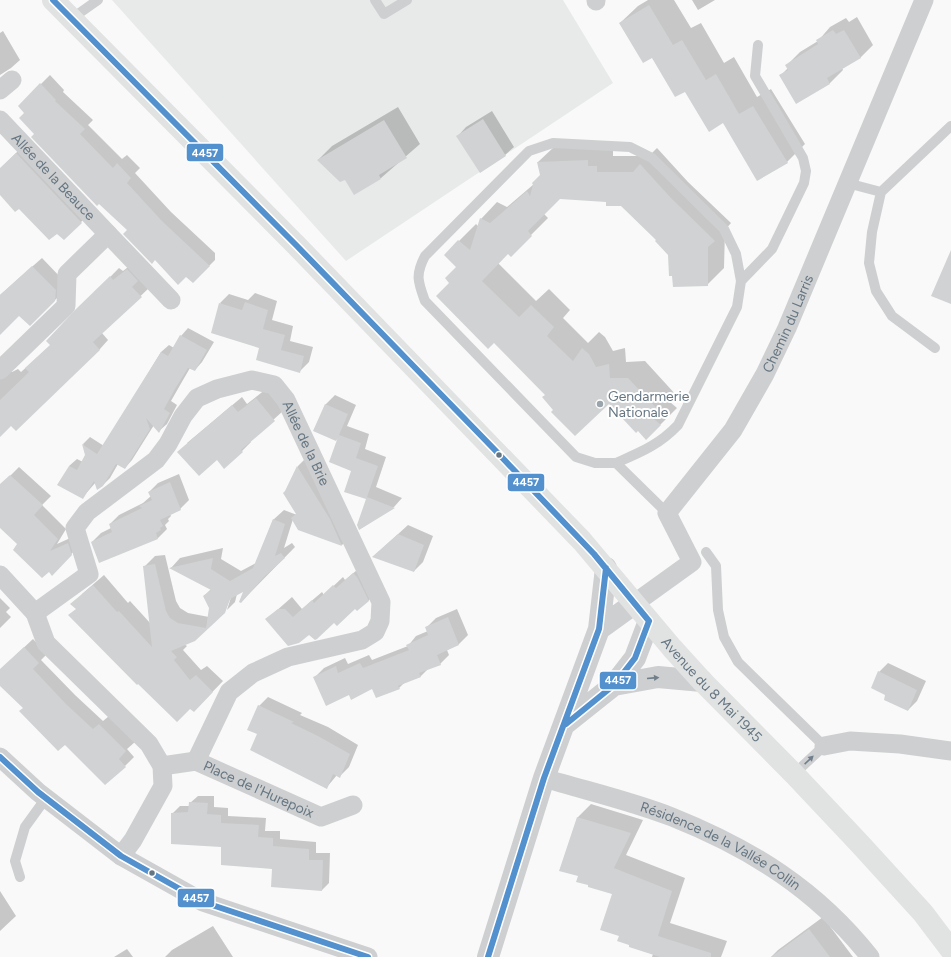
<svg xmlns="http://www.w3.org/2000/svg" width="951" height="957" font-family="Figtree,sans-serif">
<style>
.built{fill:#e8e9e9}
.shadow{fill:#0003}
.building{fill:#d0d2d3}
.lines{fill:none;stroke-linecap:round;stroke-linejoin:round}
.service{stroke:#cecfd0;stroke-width:10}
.minor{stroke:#cecfd0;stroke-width:19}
.tertiary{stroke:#cecfd0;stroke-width:22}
.primary{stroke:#e1e2e2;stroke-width:22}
.bus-1-casing{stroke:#fff;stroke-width:9}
.bus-1{stroke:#5291ce;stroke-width:6}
.oneway{fill:#707f8b}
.poi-dot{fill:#99a4ac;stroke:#fff;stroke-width:1.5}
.bus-dot{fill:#657683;stroke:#fff;stroke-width:1.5}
.labels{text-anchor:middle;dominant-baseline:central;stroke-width:4;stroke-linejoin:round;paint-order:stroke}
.street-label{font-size:14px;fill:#657683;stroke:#fff}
.poi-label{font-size:14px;fill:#657683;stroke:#fff;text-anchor:start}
.line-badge{stroke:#fff;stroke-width:1.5}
.badge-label{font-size:11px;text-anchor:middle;font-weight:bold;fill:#fff}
</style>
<rect width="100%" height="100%" fill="#f9f9f9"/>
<path class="built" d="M 112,0 L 563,0 L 613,83 L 346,261 Z"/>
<path class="shadow" d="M 648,0 L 674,0 L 691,28 L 701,23 L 724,63 L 734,57 L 757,97 L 771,89 L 805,144 L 787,162 L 723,122 L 685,90 L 620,23 L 638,6 Z
M 692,0 L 715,0 L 698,10 Z
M 857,17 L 873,45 L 860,58 L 842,68 L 843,70 L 830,83 L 797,102 L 781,75 L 788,68 L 787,65 L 800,52 L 818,41 L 830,27 L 846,18 L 849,22 Z
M 3,31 L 20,60 L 11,68 L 0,75 L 0,33 Z
M 50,75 L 64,90 L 63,92 L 93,120 L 88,125 L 122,159 L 127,155 L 140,168 L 135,173 L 171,212 L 215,253 L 215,260 L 193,282 L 129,230 L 36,134 L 25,113 L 19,106 Z
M 398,107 L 420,144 L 381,178 L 345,178 L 318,160 L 332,146 Z
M 492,111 L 514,147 L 505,155 L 458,136 L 466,127 Z
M 25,144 L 90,213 L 64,239 L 0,186 L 0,169 Z
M 555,146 L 613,150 L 613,156 L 649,156 L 657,148 L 688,182 L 731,223 L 725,230 L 724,268 L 707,285 L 669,254 L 657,240 L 621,205 L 607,201 L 559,198 L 544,214 L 548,218 L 511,255 L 508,253 L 498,263 L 536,301 L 549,289 L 570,310 L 563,318 L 588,343 L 599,332 L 605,337 L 613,351 L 625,348 L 626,362 L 645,361 L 677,396 L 670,402 L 677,408 L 660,425 L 609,403 L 555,410 L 546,395 L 450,283 L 457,267 L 459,241 L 476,224 L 478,226 L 481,219 L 497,202 L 507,207 L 534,184 L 541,175 L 538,162 Z
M 42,258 L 64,281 L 64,291 L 30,325 L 19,315 L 0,334 L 0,295 Z
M 136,261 L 150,287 L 102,333 L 108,340 L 100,349 L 16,429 L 11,425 L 0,436 L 0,367 L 1,369 L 12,372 L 18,369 L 21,372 L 51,345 L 47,341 L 119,268 L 123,271 Z
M 255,293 L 277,301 L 272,320 L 293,326 L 290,341 L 313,347 L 309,362 L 300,371 L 260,347 L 220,303 L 229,294 L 248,300 Z
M 188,328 L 214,342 L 202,362 L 195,370 L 190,368 L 183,380 L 171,401 L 177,405 L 167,424 L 159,431 L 154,425 L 132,460 L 125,468 L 118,464 L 110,478 L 102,486 L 96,482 L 82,498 L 69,466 L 77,459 L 83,462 L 87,455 L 83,444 L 90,437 L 104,446 L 161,352 L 169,345 L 174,348 L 181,336 Z
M 266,389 L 283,411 L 250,441 L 251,442 L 242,451 L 217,459 L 187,443 L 242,397 L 247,404 Z
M 335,395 L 356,405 L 347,426 L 369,434 L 365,449 L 386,457 L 376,487 L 402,498 L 394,507 L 360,529 L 367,499 L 352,470 L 339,437 L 336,440 L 314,430 L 326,404 Z
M 306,458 L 351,536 L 342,545 L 299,529 L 293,519 L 284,548 L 292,543 L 295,547 L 241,602 L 245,590 L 237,594 L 235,602 L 227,610 L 232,594 L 224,613 L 194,640 L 184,644 L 187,646 L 183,650 L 201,670 L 207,666 L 223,681 L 194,711 L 77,609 L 82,594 L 104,575 L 128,603 L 130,601 L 151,624 L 144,567 L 155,556 L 165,555 L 176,601 L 180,608 L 188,613 L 209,617 L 210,607 L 204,596 L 211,589 L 171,568 L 180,558 L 223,548 L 221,559 L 241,571 L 256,563 L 273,520 L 284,510 L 297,515 L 287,490 L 298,466 Z
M 19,467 L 51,496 L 42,505 L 66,529 L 57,544 L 77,535 L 80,545 L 52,574 L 0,526 L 0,486 Z
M 179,474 L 189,500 L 180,509 L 170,514 L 171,516 L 168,519 L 169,521 L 165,525 L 167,529 L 158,538 L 99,561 L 92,542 L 101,533 L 111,528 L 110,524 L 119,515 L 143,503 L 151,496 L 149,492 L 158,483 Z
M 408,525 L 433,536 L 423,562 L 414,571 L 374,556 Z
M 363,565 L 377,592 L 368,601 L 334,621 L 309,633 L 267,619 L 292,597 L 302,609 L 322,592 L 324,595 L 343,577 L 345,580 Z
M 0,598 L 10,608 L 6,612 L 11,617 L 0,628 Z
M 457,609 L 468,635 L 459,644 L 447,650 L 449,655 L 440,664 L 428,669 L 420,677 L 405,682 L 399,688 L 373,688 L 349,693 L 315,677 L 324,668 L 345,658 L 348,664 L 369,655 L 372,660 L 408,646 L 416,636 L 428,631 L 427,627 L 436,618 Z
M 33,639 L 47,654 L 41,660 L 75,695 L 103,721 L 109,716 L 135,742 L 127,749 L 134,757 L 125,766 L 65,743 L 0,684 L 0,670 Z
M 888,663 L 926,681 L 917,701 L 908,710 L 887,694 L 879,672 Z
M 268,697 L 302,713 L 300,715 L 328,727 L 358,745 L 349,767 L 340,776 L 337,775 L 327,787 L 259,734 L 259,706 Z
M 198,796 L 214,796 L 214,807 L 228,808 L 228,816 L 266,818 L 265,831 L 280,831 L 280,839 L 316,842 L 316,853 L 330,853 L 329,883 L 322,890 L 222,846 L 172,814 L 180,806 L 190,806 L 190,803 Z
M 591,804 L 643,820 L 626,855 L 685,878 L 670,923 L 727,941 L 721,957 L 652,957 L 653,954 L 630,944 L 620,935 L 613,894 L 589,884 L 579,876 L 578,817 Z
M 0,891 L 16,916 L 0,931 Z
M 823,917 L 853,957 L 771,957 L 778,950 Z
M 213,926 L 233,957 L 165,957 L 172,950 Z
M 127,949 L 133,957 L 114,957 Z"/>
<path class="building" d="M 649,5 L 673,45 L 682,40 L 706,80 L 716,74 L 739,114 L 753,106 L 788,163 L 757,181 L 723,123 L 709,132 L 685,92 L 675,97 L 652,58 L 643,63 L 619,23 Z
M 833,30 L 836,34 L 844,30 L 861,58 L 827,78 L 830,84 L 796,104 L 779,75 L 788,70 L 785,65 L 818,44 L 816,40 Z
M 40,83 L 56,100 L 55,101 L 85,129 L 80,134 L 113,168 L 117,163 L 131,178 L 127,183 L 162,221 L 210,266 L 193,283 L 186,277 L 178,285 L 155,260 L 152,264 L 123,234 L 127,230 L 99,204 L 97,206 L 31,137 L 34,134 L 19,118 L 24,113 L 18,106 Z
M 483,119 L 506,156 L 480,173 L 456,136 Z
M 384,120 L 407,158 L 379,175 L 381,179 L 354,195 L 345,180 L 340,182 L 317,160 Z
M 16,153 L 82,223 L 64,240 L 57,234 L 49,240 L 19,209 L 15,212 L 0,195 L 0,168 Z
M 588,160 L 588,166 L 597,166 L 597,172 L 633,172 L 640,164 L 671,198 L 715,241 L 708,247 L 708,286 L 673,287 L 672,276 L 669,276 L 668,255 L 655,241 L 656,240 L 621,206 L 606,206 L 606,202 L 560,199 L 528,231 L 532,236 L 511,257 L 508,254 L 482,281 L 519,317 L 531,305 L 554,327 L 547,336 L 573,361 L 582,348 L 589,354 L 596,367 L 609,364 L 610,378 L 628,378 L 661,413 L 654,419 L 661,425 L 646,440 L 638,431 L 636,433 L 609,404 L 575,436 L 551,412 L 553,410 L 542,397 L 545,395 L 494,343 L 488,349 L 436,296 L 449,283 L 445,278 L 456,267 L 444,255 L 458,240 L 470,250 L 480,218 L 490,223 L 527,191 L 530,196 L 533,185 L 532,183 L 540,175 L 537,162 Z
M 951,250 L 951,304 L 931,296 Z
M 32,266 L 56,290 L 55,301 L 30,326 L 19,316 L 0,335 L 0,295 Z
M 127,269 L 138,281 L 132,287 L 142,297 L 93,342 L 100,350 L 16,431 L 11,426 L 0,437 L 0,400 L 29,372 L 25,368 L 50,345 L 46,341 L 75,310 L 110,276 L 113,280 Z
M 245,302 L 268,310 L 263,329 L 285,335 L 281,350 L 304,356 L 300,373 L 256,360 L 259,348 L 211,333 L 219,303 L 242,310 Z
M 180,335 L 207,350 L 195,371 L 188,368 L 175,389 L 164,409 L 170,413 L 159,433 L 146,418 L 150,429 L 125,469 L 116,464 L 103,486 L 97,490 L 94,481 L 83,499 L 57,485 L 69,466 L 77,470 L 85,455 L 82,444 L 97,454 L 161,352 L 168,356 Z
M 256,398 L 275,421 L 241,450 L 243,452 L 224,469 L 217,460 L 199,476 L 177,452 L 232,405 L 238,412 Z
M 325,404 L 348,414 L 339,435 L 361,443 L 356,458 L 378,466 L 367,497 L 395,508 L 359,530 L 357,525 L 366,499 L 344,492 L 351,471 L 329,462 L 338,437 L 336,441 L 313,431 Z
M 297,466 L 330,519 L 342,546 L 298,530 L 291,518 L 296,514 L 283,493 L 285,491 Z
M 10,475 L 43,505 L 34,515 L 58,539 L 50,551 L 68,543 L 72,555 L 52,576 L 49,572 L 42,578 L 13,550 L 17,544 L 0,528 L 0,484 Z
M 170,482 L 181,510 L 160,520 L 163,526 L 160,528 L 161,530 L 156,533 L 158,539 L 99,563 L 91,542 L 112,532 L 109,524 L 142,508 L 139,506 L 152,500 L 148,492 Z
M 273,519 L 285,524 L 275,556 L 281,553 L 285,558 L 264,577 L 241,603 L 239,602 L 243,592 L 230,599 L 225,613 L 195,641 L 171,651 L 177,657 L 174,660 L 190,680 L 196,675 L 213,692 L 194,712 L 190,709 L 177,722 L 138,684 L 137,685 L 68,615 L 76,609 L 70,604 L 93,585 L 117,612 L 119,611 L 152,647 L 143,566 L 155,564 L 166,611 L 170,618 L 178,623 L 206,628 L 209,608 L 203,596 L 211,590 L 169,568 L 213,558 L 211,569 L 230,581 L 253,568 Z
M 398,534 L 424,545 L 414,572 L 372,557 Z
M 353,573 L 357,577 L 369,601 L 357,611 L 355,609 L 337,626 L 334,623 L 317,639 L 315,640 L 309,635 L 299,643 L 288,646 L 265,619 L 278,609 L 285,609 L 293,617 L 312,600 L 314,603 L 333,585 L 336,588 Z
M 448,617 L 459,645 L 437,655 L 441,665 L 419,673 L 421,677 L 398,686 L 400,689 L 376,698 L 372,689 L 351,700 L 349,695 L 326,706 L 313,677 L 336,666 L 338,673 L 360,663 L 363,668 L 409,650 L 406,645 L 428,635 L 425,627 Z
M 24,647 L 39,663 L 33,669 L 66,704 L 93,729 L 99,724 L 126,751 L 119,759 L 126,767 L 105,785 L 65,745 L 58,751 L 19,711 L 23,708 L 0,686 L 0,669 Z
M 878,671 L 917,690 L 908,711 L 884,700 L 885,695 L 871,688 Z
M 258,705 L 294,722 L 291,723 L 318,736 L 350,754 L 340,778 L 333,774 L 327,789 L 250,750 L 257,734 L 247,730 Z
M 189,802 L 208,803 L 207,814 L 221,815 L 221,823 L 259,825 L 258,837 L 273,838 L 273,846 L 309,849 L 309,860 L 323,860 L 322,891 L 271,887 L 272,869 L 221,865 L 221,847 L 171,844 L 171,813 L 188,812 Z
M 577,817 L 631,833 L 614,868 L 672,891 L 658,936 L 711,953 L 711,957 L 660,957 L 629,947 L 629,945 L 617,941 L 619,936 L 600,930 L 612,894 L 588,887 L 588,885 L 576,882 L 578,876 L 559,871 Z
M 809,929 L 830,957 L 771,957 Z"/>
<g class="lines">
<path class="service" d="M 375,0 L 384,14 L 407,0
M 71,19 L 98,0
M 847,183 L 881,192
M 741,281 L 772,249 L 804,183 L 806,171 L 803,158 L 755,76 L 758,45
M 935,348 L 892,316 L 876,291 L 869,263 L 872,232 L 881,192 L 951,126
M 616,463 C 641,452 659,445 678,425 L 737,307 L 741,281 L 736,254 L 724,229 L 652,158 L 630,147 L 553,143 L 529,151 L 425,256 C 415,275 418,282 425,301 L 576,457 L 595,463 L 616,463 L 667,513
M 706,552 L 716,566 L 718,610 L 724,637 L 738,662 L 824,746 L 794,774
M 20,877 L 15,861 L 25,827 L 46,798"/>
<g class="minor">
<path d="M 596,0 L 596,1"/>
<path d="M 0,90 L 12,80"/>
<path id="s1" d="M 0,120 L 108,234 L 67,274 L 66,306 L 0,370"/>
<path d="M 108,234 L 171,300"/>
<path d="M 0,575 L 35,613 L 46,643 L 149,744 L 162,766 L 163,786 L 133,840 L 121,856"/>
<path id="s2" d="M 635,603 L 692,562 L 667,513 L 733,430 L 765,374 L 787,328 L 924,0"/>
<path id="s3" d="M 35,613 L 89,574 L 75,528 L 87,512 L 156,460 L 168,444 L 183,416 L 197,398 L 217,389 L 252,380 L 274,385 L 286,400 L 381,602 L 380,621 L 375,632 L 362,640 L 288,657 L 253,673 L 229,692 L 196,761"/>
<path d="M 824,746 L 850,741 L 900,744 L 951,751"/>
<path d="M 0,757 L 38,792 L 121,856 L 203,902 L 368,957"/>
<path id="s4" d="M 162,766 L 196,761 L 321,817 L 353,805"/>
<path id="s5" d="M 544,778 C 587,791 631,801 672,817 C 752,849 817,890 870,957"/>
</g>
<path class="tertiary" d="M 599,629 L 635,603
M 614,685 L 658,677 L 702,681
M 565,724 L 614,685 L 635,658 L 649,621
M 488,957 L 544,778 L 599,629 L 606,568"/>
<path class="primary" id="s6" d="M 53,0 L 296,245 L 582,541 L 672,648 L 702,681 L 794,774 L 860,844 L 923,913 L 951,950"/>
<defs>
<path id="bus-1" d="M 53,0 L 296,245 L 493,448 L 594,554 L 649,621
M 566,724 L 614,685 L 635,658 L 649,621
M 0,757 L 38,792 L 121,856 L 203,902 L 368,957
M 488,957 L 544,778 L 599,629 L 606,568"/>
</defs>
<use href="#bus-1" class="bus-1-casing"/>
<use href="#bus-1" class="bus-1"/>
</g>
<defs><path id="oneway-solid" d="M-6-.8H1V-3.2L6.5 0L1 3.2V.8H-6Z"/></defs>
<g class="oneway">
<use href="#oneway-solid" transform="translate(653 678) rotate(-5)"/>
<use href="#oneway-solid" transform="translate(809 760) rotate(-43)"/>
</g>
<circle class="poi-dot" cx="600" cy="404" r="4"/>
<g class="bus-dot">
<circle cx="499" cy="455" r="3.5"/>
<circle cx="152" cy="873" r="3.5"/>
</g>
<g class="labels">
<g class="street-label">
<text stroke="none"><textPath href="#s1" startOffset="78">Allée de la Beauce</textPath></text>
<text stroke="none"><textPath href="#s2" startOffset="351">Chemin du Larris</textPath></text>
<text stroke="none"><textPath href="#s3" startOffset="443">Allée de la Brie</textPath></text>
<text stroke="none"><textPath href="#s6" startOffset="954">Avenue du 8 Mai 1945</textPath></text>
<text stroke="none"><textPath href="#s4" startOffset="103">Place de l'Hurepoix</textPath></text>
<text stroke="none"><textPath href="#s5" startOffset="190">Résidence de la Vallée Collin</textPath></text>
</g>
<g class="poi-label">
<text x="608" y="396">Gendarmerie<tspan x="608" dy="16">Nationale</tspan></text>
</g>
</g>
<g class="line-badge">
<rect x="186" y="143" width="38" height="19" rx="4" fill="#5291ce"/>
<rect x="507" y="473" width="38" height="19" rx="4" fill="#5291ce"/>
<rect x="599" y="671" width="38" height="19" rx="4" fill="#5291ce"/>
<rect x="177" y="888" width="38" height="20" rx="4" fill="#5291ce"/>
</g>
<g class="badge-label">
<text x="205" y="157">4457</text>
<text x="526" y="486">4457</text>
<text x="618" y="684">4457</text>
<text x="196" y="902">4457</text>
</g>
</svg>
